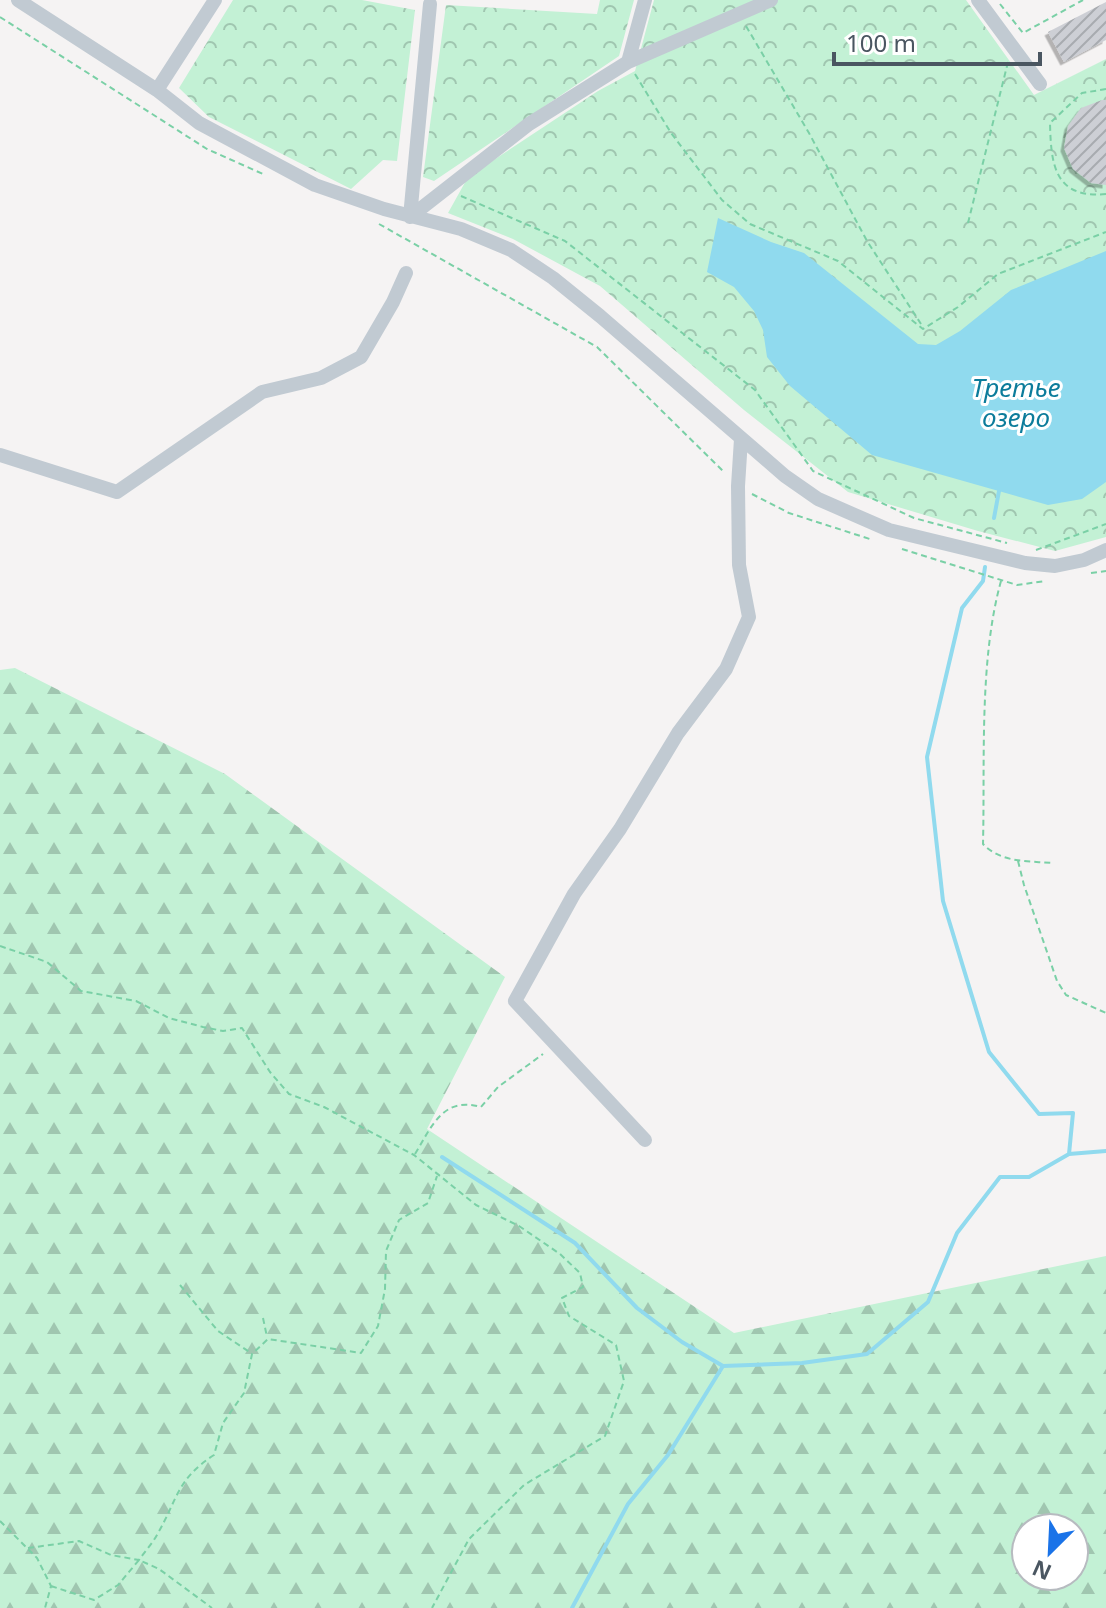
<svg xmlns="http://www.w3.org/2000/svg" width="1106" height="1608" font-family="'Noto Sans',sans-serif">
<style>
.forest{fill:url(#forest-firs);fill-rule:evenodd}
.park{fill:url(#park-crowns)}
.water{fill:#90daee}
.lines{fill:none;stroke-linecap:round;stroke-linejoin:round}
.stream{stroke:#90daee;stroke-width:4}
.building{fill:url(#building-hatch);filter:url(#shadow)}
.path{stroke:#7ad0a6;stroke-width:2;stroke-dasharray:6 4;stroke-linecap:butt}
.minor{stroke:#c1cad2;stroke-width:14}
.labels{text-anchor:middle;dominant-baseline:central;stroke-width:6;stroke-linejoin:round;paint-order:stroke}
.water-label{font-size:26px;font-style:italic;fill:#0c7c9b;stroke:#fff}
</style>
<defs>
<pattern id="forest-firs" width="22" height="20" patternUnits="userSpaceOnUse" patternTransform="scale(2)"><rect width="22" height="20" fill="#c3f1d5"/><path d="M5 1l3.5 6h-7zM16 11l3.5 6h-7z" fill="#a0c6b0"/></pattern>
<pattern id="park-crowns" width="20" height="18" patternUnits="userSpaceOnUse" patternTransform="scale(2)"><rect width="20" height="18" fill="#c3f1d5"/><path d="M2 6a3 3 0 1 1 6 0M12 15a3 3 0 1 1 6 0" fill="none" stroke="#a0c6b0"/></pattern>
<pattern id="building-hatch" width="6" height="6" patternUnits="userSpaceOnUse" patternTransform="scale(2)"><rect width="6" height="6" fill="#cdcfd5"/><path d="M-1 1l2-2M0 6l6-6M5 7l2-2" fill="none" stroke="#a8abb0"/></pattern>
<filter id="shadow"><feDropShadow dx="-3.5" dy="3.5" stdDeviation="0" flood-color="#0004"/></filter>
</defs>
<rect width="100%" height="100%" fill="#f5f3f3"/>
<path class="forest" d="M 15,668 L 225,774 L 505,977 L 427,1129 L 734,1333 L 1106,1256 L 1106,1608 L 0,1608 L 0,670 ZM 1026,1528 L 1074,1528 L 1074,1576 L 1026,1576 Z"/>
<path class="park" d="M 233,0 L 362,0 L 415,10 L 397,161 L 383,160 L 351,189 L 209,117 L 179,88 Z
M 600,0 L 634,0 L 619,56 L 434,181 L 423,177 L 446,5 L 597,14 Z
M 654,0 L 966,0 L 1034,95 L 1106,59 L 1106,537 L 1055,551 L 978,531 L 848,492 L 744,410 L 600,286 L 513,239 L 448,213 L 468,177 L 598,91 L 635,71 Z"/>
<path class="water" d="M 718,218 L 771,242 L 804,253 L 918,344 L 936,345 L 960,331 L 1011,290 L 1106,251 L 1106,482 L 1082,499 L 1048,505 L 872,455 L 790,386 L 767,357 L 763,330 L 754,311 L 734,287 L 707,272 Z"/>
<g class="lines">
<path class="stream" d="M 994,518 L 999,491
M 1069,1154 L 1106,1151
M 442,1157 L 575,1243 L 637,1308 L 682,1342 L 723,1366
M 572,1608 L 628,1504 L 668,1455 L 723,1366 L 802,1363 L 867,1354 L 928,1302 L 957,1233 L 1000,1177 L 1029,1177 L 1069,1154 L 1073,1113 L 1039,1114 L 989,1052 L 943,901 L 927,757 L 962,608 L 983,581 L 985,567"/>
</g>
<path class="building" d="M 1106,2 L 1106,40 L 1064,62 L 1048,32 Z
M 1102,100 L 1106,100 L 1106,185 L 1091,183 L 1073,169 L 1064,148 L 1068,126 L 1081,108 Z"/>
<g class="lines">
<path class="path" d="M 1000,4 L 1023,33 L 1083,0
M 0,17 L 207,149 L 263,174
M 746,26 L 809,133 L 867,241 L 921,324
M 635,74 L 671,133 L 722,200 L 750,224 L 838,261 L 923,329 L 958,307 L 998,274 L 1106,232
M 1106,89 L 1082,93 L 1050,123 C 1051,164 1054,199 1106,194
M 461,196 L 565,241 L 755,390 L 813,471 L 914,518 L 1007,543
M 968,223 L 1008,62
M 379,224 L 597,347 L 725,473
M 752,494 L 789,513 L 873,540
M 902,549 L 1017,585 L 1045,581
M 1036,550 L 1106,524
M 1091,573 L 1106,571
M 1001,581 C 979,660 985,761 983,844 C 1001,863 1028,861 1053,863
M 1018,861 L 1024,885 L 1057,981 L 1066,995 L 1106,1013
M 0,946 L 47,962 L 81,991 L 136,1001 L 169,1018 L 203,1027 L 223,1031 L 242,1028 L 270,1072 L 289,1094 L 324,1107 L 414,1155 L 476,1205 L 519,1226 L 560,1254 L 580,1273 L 583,1287 L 562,1298 L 569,1316 L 616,1345 L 624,1381 L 605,1436 L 524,1485 L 469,1539 L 432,1608
M 415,1154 C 432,1126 443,1096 481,1107 L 498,1087 L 543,1054
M 180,1285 L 218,1331 L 251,1353
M 263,1318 L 267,1337
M 0,1521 L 37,1558 L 51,1586 L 45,1608
M 28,1548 L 79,1541 L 111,1555 L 139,1560 C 145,1551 153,1543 158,1533 C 178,1498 177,1479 214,1455 L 223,1423 L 244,1393 L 252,1354 L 268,1339 L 361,1353 L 378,1326 L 385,1289 L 386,1251 L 399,1220 L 428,1203 L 437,1176
M 51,1586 L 94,1600 L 118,1585 L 139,1560 L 159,1569 L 212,1608"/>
<path class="minor" d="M 18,0 L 157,90 L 199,123 L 315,185 L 384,209 L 461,229 L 511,250 L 553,278 L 600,316 L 785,476 L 818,499 L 889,530 L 1025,563 L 1055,566 L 1084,560 L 1106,550
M 978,0 L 1040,84
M 628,62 L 771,0
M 157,90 L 215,0
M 410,217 L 529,124 L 628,62 L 645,0
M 410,217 L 430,4
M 0,455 L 117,492 L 262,392 L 321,378 L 361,357 L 393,302 L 406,273
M 645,1140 L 515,1001 L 574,894 L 620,829 L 678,733 L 726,669 L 749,617 L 739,565 L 738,486 L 741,439"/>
</g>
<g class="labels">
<g class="water-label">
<text x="1016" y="387">Третье<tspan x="1016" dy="30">озеро</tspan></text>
</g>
</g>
<g transform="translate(1050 1552) rotate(204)"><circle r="38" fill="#ffffff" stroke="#b7bbc0" stroke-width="2"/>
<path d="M0-6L14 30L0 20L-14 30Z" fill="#1a73e8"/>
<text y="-12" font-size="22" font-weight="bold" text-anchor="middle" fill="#4a5661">N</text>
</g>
<path d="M834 52v12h206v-12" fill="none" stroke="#4a5661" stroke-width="4"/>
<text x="846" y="52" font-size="24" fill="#4a5661" stroke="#ffffff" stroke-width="6" paint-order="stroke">100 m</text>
</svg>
